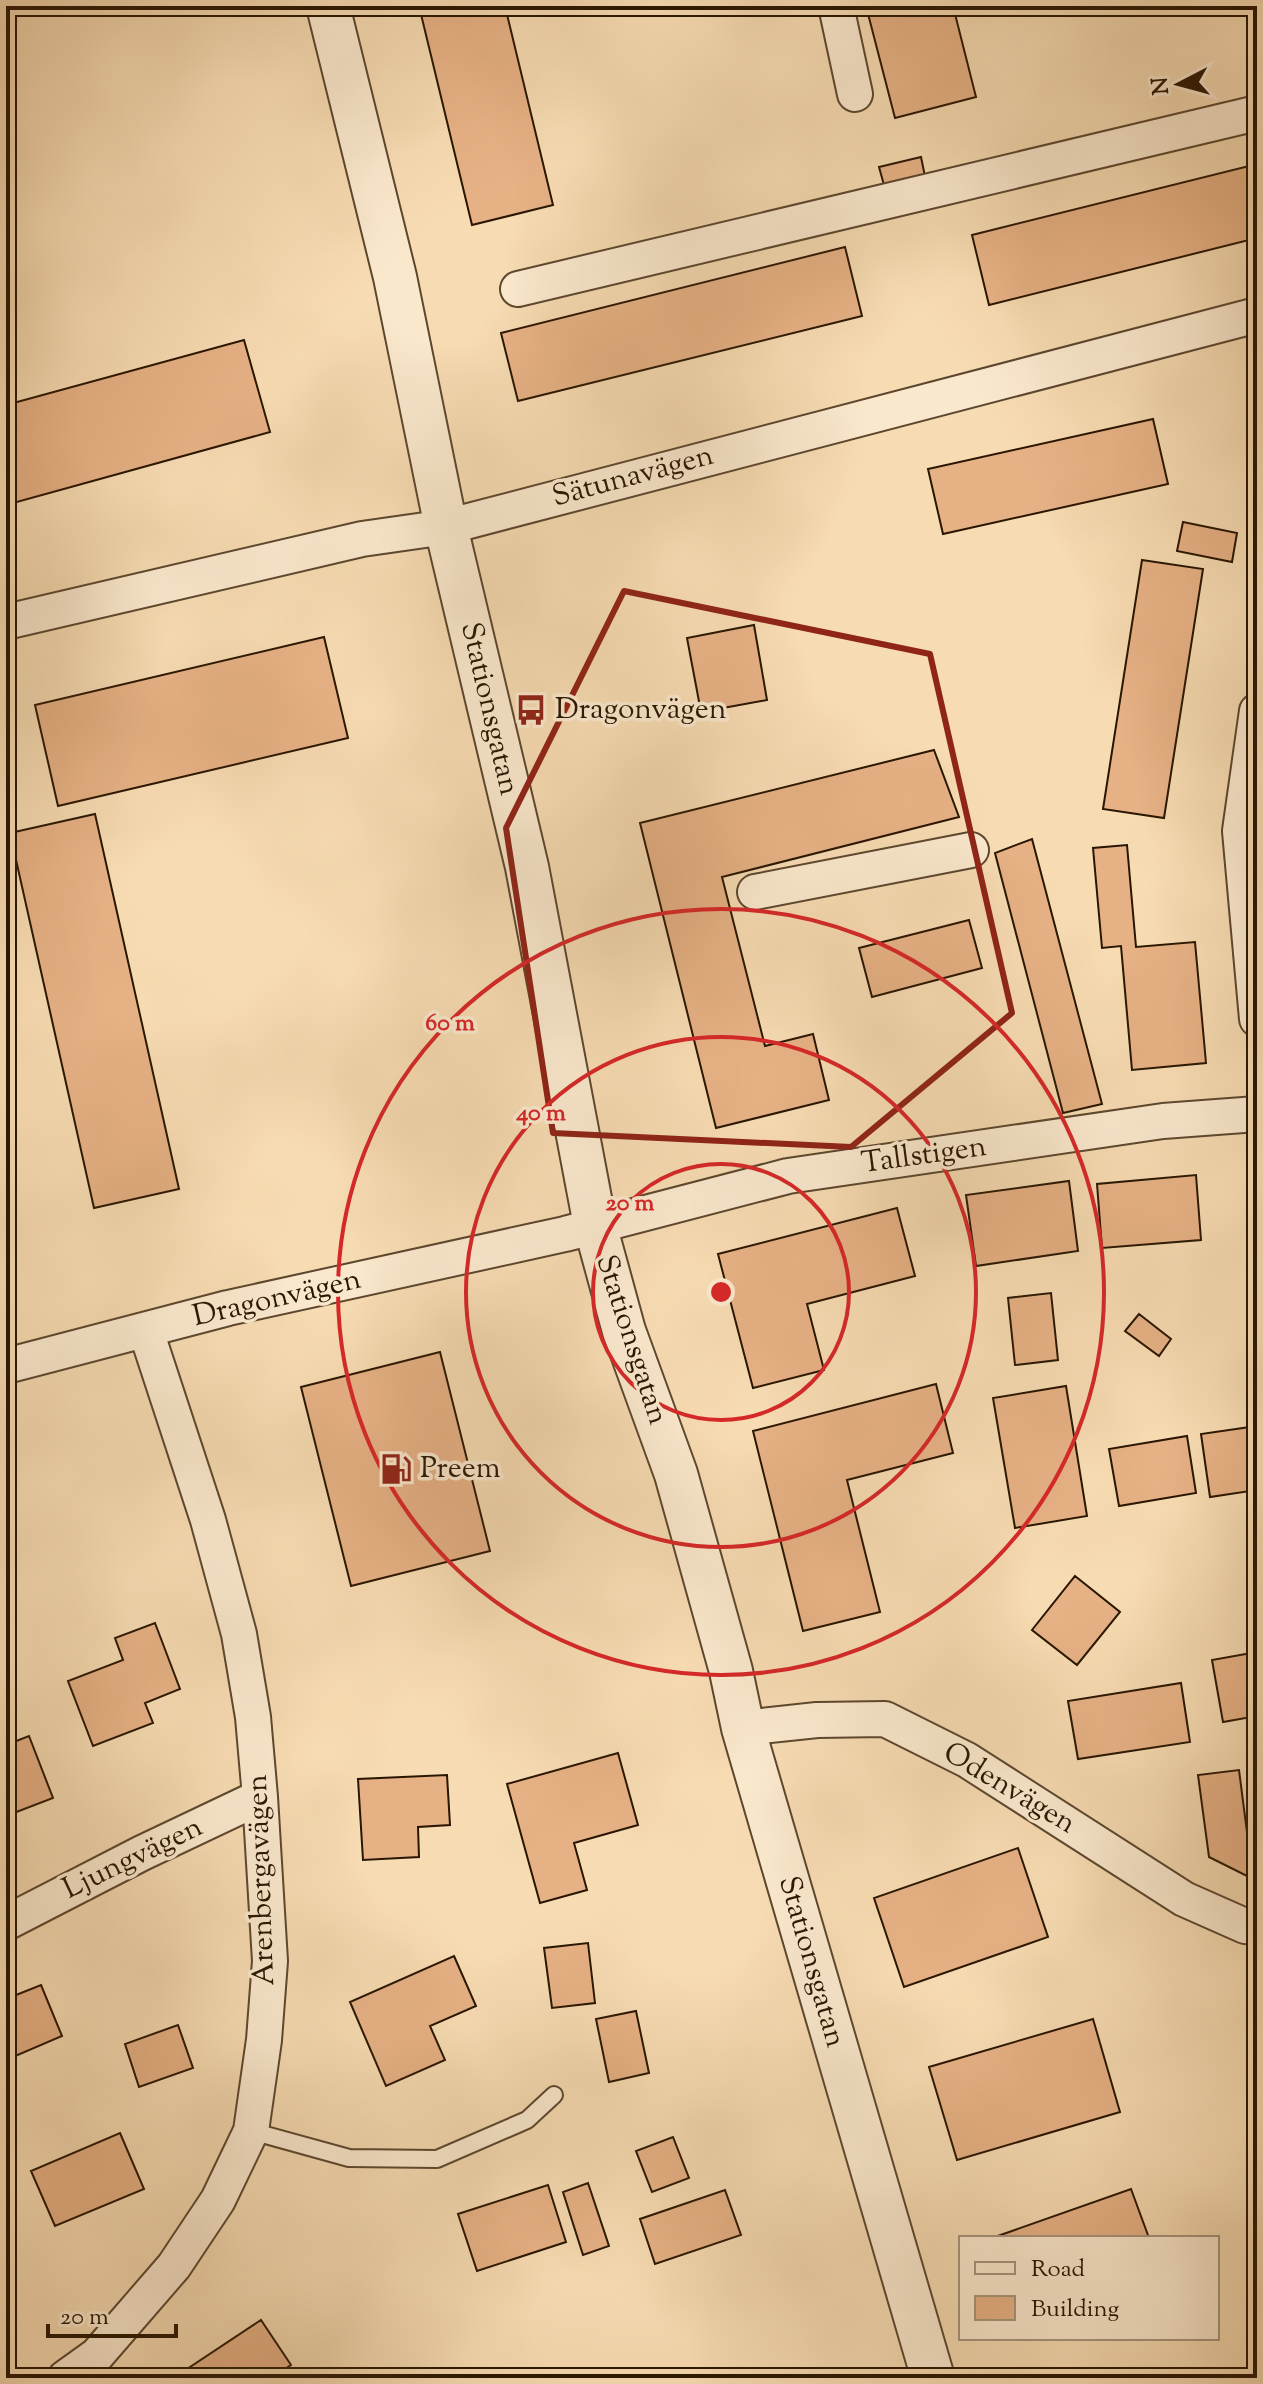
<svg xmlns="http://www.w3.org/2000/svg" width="1263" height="2384" font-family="'Sorts Mill Goudy',serif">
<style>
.building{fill:#e6b185;stroke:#291602;stroke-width:2}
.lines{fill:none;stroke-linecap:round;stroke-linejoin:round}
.service-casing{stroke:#5c472e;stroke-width:20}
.minor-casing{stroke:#5c472e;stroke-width:38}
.tertiary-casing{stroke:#5c472e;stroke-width:46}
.service{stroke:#fae8cd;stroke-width:16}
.minor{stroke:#fae8cd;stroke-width:34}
.tertiary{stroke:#fae8cd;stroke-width:42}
.marked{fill:none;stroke:#8f2418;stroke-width:6;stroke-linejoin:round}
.ring{fill:none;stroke:#d62828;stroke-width:4}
.labels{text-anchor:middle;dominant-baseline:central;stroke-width:7;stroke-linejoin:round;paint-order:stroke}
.street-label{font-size:30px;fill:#291602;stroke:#fae8cd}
.poi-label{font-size:30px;fill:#291602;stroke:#fae8cd;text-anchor:start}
.centre{fill:#d62828;stroke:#fae8cd;stroke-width:4}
.ring-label{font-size:24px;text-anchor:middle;font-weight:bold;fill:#d62828;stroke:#fae8cd;stroke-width:7;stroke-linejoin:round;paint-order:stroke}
</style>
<rect width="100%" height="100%" fill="#f7dbb2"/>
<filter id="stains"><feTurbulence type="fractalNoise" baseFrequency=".0025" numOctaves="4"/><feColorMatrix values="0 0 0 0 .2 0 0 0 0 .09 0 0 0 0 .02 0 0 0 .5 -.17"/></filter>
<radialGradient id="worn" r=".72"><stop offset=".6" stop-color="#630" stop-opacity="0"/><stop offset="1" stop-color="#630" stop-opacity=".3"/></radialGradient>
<path class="building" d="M 419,6 L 505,6 L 553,205 L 472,225 Z
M 866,6 L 953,6 L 976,97 L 895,118 Z
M 921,157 L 927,186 L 887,196 L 879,167 Z
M 1257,164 L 1257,238 L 989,305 L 972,235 Z
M 845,247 L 862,316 L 518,401 L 501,333 Z
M 244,340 L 270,432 L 6,505 L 6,405 Z
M 1153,419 L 1168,484 L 943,534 L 928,469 Z
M 1183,522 L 1237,533 L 1232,562 L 1177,551 Z
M 1142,560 L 1203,569 L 1164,818 L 1103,809 Z
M 754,625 L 767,700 L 701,712 L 687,638 Z
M 324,637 L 348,738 L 58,806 L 35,705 Z
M 934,750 L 959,817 L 722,877 L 765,1046 L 813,1034 L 829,1100 L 716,1128 L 640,823 Z
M 95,814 L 179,1189 L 94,1208 L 10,833 Z
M 1032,839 L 1102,1104 L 1063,1113 L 995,853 Z
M 1127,845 L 1136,947 L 1195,942 L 1206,1063 L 1132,1070 L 1121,946 L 1102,948 L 1093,848 Z
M 969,920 L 982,968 L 872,997 L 859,948 Z
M 1196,1175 L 1201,1240 L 1102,1248 L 1097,1184 Z
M 1069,1181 L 1078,1251 L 976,1266 L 966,1195 Z
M 897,1208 L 915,1276 L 807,1304 L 824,1370 L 753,1388 L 718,1254 Z
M 1051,1293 L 1058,1360 L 1015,1365 L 1008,1298 Z
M 1139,1314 L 1171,1339 L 1159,1356 L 1125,1331 Z
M 440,1352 L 490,1551 L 351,1586 L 301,1387 Z
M 936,1384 L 953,1453 L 847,1480 L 880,1612 L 803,1631 L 753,1431 Z
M 1066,1386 L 1087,1516 L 1015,1528 L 993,1398 Z
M 1257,1426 L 1257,1490 L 1210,1497 L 1201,1434 Z
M 1187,1436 L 1196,1493 L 1119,1506 L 1109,1449 Z
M 1075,1576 L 1120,1612 L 1077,1665 L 1032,1630 Z
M 155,1623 L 180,1689 L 145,1703 L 153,1723 L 93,1746 L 68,1681 L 123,1660 L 115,1638 Z
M 1257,1652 L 1257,1716 L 1223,1722 L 1212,1660 Z
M 1181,1683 L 1190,1742 L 1078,1759 L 1068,1701 Z
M 29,1736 L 53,1798 L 6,1816 L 6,1745 Z
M 618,1753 L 638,1825 L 574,1843 L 587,1890 L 540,1903 L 507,1784 Z
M 1239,1770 L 1253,1879 L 1209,1857 L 1198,1775 Z
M 447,1775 L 450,1825 L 418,1827 L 419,1857 L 363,1860 L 358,1779 Z
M 1018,1848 L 1048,1937 L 904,1987 L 874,1898 Z
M 588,1943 L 595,2003 L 552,2008 L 544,1948 Z
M 454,1956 L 476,2006 L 430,2026 L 445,2060 L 386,2086 L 350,2002 Z
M 41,1985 L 62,2036 L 6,2060 L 6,1999 Z
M 636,2011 L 649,2073 L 609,2082 L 596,2019 Z
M 1093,2019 L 1120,2112 L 957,2160 L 929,2067 Z
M 178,2025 L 193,2068 L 139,2087 L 125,2044 Z
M 120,2133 L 144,2189 L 55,2226 L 31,2171 Z
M 673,2137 L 689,2178 L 652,2192 L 636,2151 Z
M 588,2183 L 609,2246 L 583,2255 L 563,2192 Z
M 548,2185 L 566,2242 L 477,2271 L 458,2214 Z
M 1131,2189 L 1149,2238 L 992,2238 Z
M 725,2190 L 741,2235 L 655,2264 L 640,2219 Z
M 261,2320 L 291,2365 L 271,2378 L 184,2378 L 181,2373 Z
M 812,2371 L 814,2378 L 785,2378 Z"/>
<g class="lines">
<defs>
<path id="service" d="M 251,2131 L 349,2158 L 437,2159 L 527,2120 L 554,2095"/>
<path id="minor" d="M 836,6 L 855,94
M 518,289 L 1257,113
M 6,622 L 362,539 L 446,527 L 1257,315
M 1257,711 L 1240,831 L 1257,1019
M 755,892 L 971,850
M 6,1366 L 228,1308 L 565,1234 L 788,1176 L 1163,1121 L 1257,1114
M 743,1728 L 817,1720 L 885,1719 L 967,1760 L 1184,1899 L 1245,1926 L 1257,1927
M 6,1923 L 142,1853 L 260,1797
M 65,2378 L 97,2355 L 174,2266 L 218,2200 L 251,2131 L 264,2040 L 270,1961 L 260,1797 L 253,1717 L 239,1634 L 208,1520 L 146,1331"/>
<path id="tertiary" d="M 328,6 L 395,277 L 446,527 L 527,867 L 595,1225 L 624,1331 L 676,1474 L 731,1671 L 743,1728 L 933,2378"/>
</defs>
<use href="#service" class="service-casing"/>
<use href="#minor" class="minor-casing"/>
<use href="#tertiary" class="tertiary-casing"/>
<use href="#service" class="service"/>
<use href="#minor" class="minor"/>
<use href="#tertiary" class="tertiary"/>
</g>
<path class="marked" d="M 624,591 L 930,654 L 1012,1013 L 851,1147 L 553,1133 L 506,828 Z"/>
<g class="ring">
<circle cx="721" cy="1292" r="128"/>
<circle cx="721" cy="1292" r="255"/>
<circle cx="721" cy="1292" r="383"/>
</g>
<defs>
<symbol id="bus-bare" viewBox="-9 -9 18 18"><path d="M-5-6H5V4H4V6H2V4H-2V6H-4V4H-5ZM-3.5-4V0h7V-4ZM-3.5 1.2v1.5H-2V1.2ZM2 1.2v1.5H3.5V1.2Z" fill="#8f2418" stroke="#fae8cd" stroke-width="2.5" paint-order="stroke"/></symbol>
<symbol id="fuel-bare" viewBox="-9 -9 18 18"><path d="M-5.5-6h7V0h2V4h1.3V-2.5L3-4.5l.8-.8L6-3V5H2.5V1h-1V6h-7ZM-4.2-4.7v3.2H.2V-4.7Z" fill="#8f2418" stroke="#fae8cd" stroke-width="2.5" paint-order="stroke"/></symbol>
</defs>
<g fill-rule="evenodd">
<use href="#bus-bare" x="509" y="688" width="44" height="44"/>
<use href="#fuel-bare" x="374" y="1447" width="44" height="44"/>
</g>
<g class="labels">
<g class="street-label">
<text transform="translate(633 477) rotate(-15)">Sätunavägen</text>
<text transform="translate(489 709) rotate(77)">Stationsgatan</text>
<text transform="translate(924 1156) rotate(-8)">Tallstigen</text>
<text transform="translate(277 1299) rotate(-13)">Dragonvägen</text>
<text transform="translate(631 1340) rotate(72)">Stationsgatan</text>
<text transform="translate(1009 1789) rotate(31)">Odenvägen</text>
<text transform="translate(133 1859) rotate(-26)">Ljungvägen</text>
<text transform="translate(262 1880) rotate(-92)">Arenbergavägen</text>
<text transform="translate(811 1962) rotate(74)">Stationsgatan</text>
</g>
<g class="poi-label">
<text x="555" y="710">Dragonvägen</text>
<text x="420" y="1469">Preem</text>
</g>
</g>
<circle cx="721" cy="1292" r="12" class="centre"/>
<g class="ring-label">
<text x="450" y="1030">60 m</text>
<text x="541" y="1120">40 m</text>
<text x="630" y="1210">20 m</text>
</g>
<rect width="1263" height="2384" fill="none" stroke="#f7dbb2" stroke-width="32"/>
<rect x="8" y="8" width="1247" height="2368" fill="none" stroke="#291602" stroke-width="4"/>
<rect x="16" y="16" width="1231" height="2352" fill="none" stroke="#291602" stroke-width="2"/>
<rect x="959" y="2236" width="260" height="104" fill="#fae8cd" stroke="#a6947c" stroke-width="2"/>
<rect x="975" y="2262" width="40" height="12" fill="#fae8cd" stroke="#a6947c" stroke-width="2"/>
<text x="1031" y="2276" font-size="24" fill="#291602">Road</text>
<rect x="975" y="2296" width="40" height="24" fill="#e6b185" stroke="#a6947c" stroke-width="2"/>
<text x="1031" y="2316" font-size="24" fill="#291602">Building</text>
<g transform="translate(1179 84) rotate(264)" stroke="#fae8cd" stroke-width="6" paint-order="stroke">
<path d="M0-6L14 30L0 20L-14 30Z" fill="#291602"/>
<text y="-12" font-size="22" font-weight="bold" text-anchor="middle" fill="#291602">N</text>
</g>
<path d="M48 2324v12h128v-12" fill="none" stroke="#291602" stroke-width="4"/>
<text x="60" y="2324" font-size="24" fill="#291602" stroke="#fae8cd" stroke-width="6" paint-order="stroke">20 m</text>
<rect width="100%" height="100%" filter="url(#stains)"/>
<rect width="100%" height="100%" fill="url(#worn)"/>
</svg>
